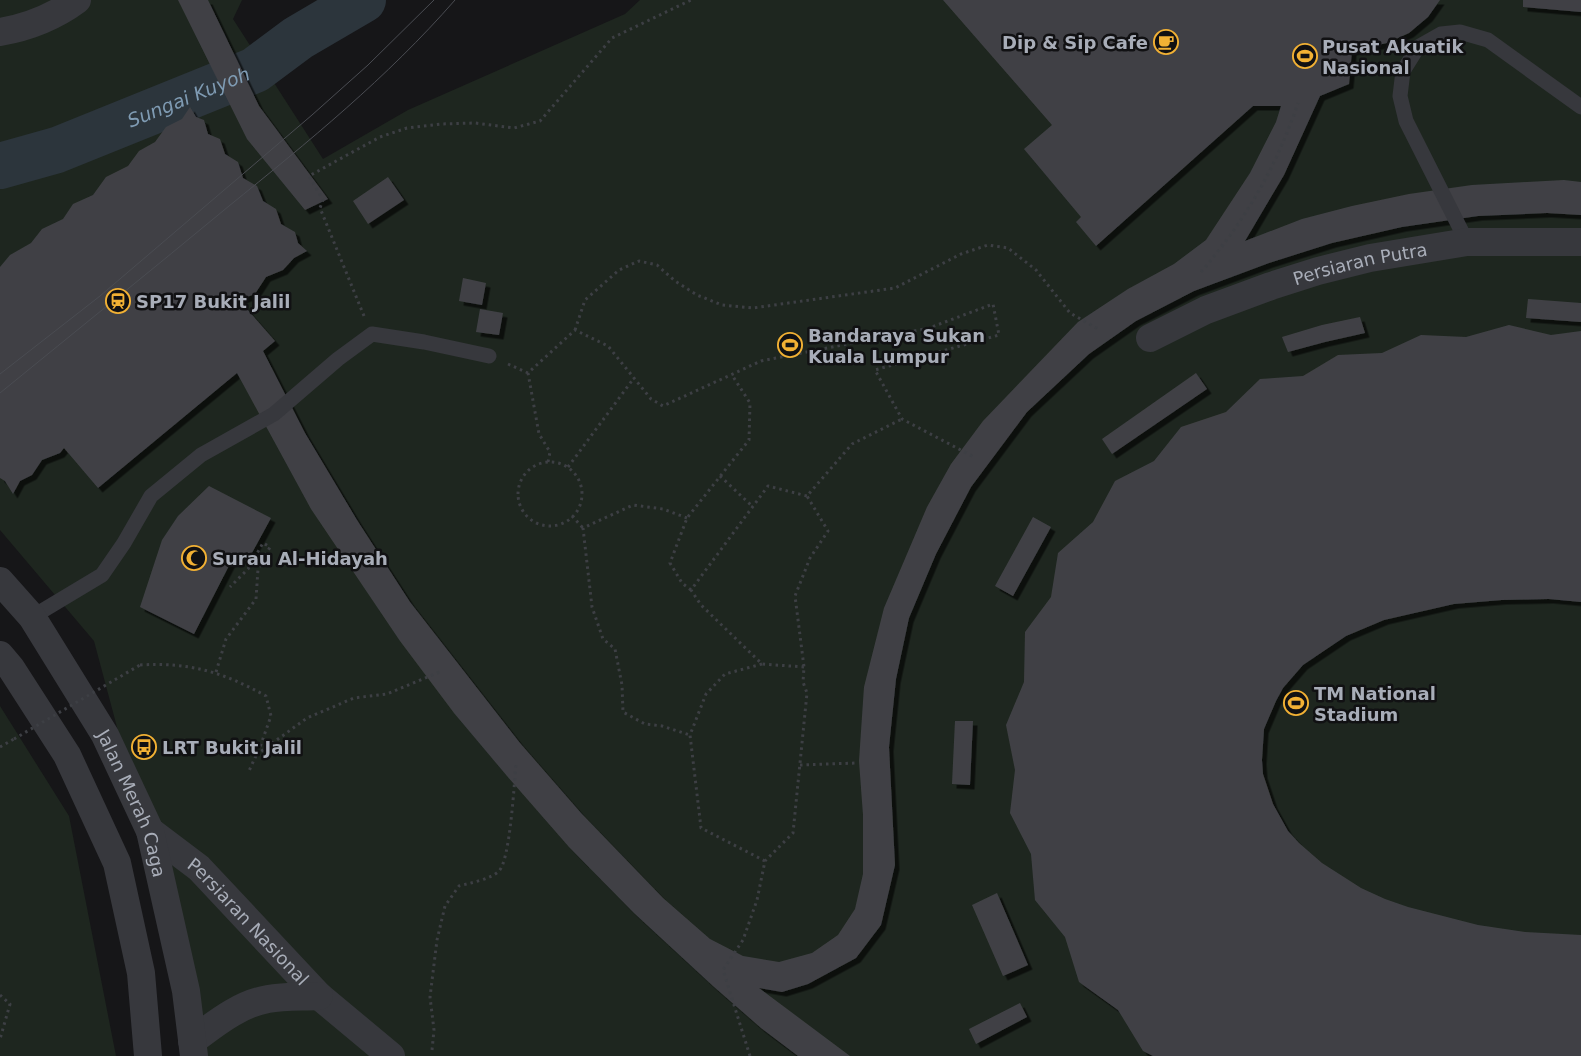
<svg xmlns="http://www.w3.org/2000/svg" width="1581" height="1056" font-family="'DejaVu Sans',sans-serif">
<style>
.green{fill:#1e261f}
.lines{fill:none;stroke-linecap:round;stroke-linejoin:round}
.river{stroke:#2c353c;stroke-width:46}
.building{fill:#404145;filter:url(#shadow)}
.path{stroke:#3d3f44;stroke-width:3;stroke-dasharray:2.5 4;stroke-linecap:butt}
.service{stroke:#37383d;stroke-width:15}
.minor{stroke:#37383d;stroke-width:28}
.tertiary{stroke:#37383d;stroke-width:28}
.tram{stroke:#4a4c52;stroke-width:1}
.path-bridge{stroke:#3d3f44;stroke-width:3;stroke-dasharray:2.5 4;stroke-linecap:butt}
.labels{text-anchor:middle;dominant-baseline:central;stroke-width:5;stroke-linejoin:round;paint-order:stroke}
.poi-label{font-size:18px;font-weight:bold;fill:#a8adb8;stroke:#111113;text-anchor:start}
.street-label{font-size:18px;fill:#a8adb8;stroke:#111113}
.water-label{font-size:19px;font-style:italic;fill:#7f9bb3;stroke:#111113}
</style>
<defs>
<filter id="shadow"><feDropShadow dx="4.5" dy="4.5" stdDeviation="0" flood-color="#0009"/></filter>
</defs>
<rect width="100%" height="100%" fill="#161618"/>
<path class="green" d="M 0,0 L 242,0 L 233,19 L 323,159 L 408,110 L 625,14 L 640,0 L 1581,0 L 1581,1056 L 205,1056 L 94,641 L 0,530 Z
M 0,706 L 69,816 L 116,1056 L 0,1056 Z"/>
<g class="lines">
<path class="river" id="s1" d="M 0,166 L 57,150 L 255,70 L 298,38 L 363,0"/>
</g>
<path class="building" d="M 178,0 L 208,0 L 259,106 L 328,199 L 305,210 L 247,139 Z
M 943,0 L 1440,0 L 1428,17 L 1409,33 L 1387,43 L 1352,51 L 1349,84 L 1320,96 L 1284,175 L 1245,241 L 1302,219 L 1352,206 L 1409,194 L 1472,185 L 1564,180 L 1581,182 L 1581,215 L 1547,213 L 1478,216 L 1402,227 L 1332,243 L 1269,263 L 1194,291 L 1136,321 L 1089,354 L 1027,412 L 971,487 L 936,554 L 909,618 L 896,679 L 889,747 L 895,865 L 881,925 L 856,958 L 808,984 L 782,992 L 759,988 L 850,1056 L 798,1056 L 761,1028 L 713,986 L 634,913 L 569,847 L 507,776 L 454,713 L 400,641 L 311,509 L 237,373 L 98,488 L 64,448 L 60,453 L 42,460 L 32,475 L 20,481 L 13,494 L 5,481 L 0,478 L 0,267 L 10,255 L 31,243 L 42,229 L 63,219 L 73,204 L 93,195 L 106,177 L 128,166 L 139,151 L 155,142 L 166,127 L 182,119 L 190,107 L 196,117 L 204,120 L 208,134 L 220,139 L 225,154 L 238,162 L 243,178 L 257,186 L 263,201 L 276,209 L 281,224 L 295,232 L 298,243 L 307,251 L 294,258 L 283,270 L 266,277 L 255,294 L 239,300 L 275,341 L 263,351 L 305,433 L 357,520 L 410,602 L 520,743 L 581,813 L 663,898 L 710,939 L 743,956 L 779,962 L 812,953 L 838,935 L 855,909 L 863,874 L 863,815 L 859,761 L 864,687 L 884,608 L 927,507 L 951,464 L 983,421 L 1078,322 L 1128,289 L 1174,264 L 1206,240 L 1250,173 L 1276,122 L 1281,106 L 1253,106 L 1096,246 L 1076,222 L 1081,217 L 1024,149 L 1052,125 Z
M 1523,0 L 1581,0 L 1581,12 L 1523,7 Z
M 388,177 L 404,200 L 368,224 L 353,201 Z
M 463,278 L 486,283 L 482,305 L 459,301 Z
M 1528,299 L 1581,303 L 1581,322 L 1526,318 Z
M 480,309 L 503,313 L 499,335 L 476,332 Z
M 1360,317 L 1365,333 L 1325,342 L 1288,352 L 1282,337 L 1322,325 Z
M 1509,325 L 1551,335 L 1581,331 L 1581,602 L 1549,599 L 1502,600 L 1454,604 L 1384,620 L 1346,636 L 1303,665 L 1283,688 L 1276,701 L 1264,729 L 1262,760 L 1263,774 L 1273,804 L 1288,831 L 1299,843 L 1322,863 L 1361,888 L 1385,899 L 1408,907 L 1478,925 L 1525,932 L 1581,935 L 1581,1056 L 1153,1056 L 1143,1051 L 1118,1010 L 1079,982 L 1065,937 L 1035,900 L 1031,854 L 1010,813 L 1015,770 L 1006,725 L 1024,682 L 1025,632 L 1051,597 L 1058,553 L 1093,522 L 1115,481 L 1154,461 L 1181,427 L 1226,412 L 1260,379 L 1303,376 L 1338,355 L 1382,353 L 1421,335 L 1466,337 Z
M 1196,373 L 1207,389 L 1112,454 L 1102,439 Z
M 209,486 L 271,518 L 247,562 L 235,554 L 194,634 L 140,607 L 162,540 L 178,516 Z
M 1033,517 L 1051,527 L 1013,596 L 995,586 Z
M 955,721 L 973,721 L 970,785 L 952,784 Z
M 997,893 L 1028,965 L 1003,976 L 972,905 Z
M 1020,1003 L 1027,1017 L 976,1044 L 969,1029 Z"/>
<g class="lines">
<path class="path" d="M 1201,272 C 1245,221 1277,166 1298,103
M 364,316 L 320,208 L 323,200 L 309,176 L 380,137 L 407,128 L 441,124 L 475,123 L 514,128 L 540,121 L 612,38 L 691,0
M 575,330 L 585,300 L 619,270 L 639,261 L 657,265 L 675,281 L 697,295 L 722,305 L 753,308 L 895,288 L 961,254 L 988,245 L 1008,248 L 1036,270 L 1070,313 L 1098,329
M 508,364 L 528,373
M 548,462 L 550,452 L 539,434 L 528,373 L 575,330 L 608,346 L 651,399 L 663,406 L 761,361 L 929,328 L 993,304 L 999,335 L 875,370 L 902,419 L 974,457
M518 494a32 32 0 1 1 64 0a32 32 0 1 1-64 0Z
M 568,467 L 634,378
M 720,476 L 753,507
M 572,516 L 583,528
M 687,518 L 663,509 L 633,505 L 583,528 L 592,607 L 603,639 L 615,649 L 622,685 L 623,712 L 645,724 L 662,726 L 690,735
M 691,590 L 682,583 L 670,563 L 687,518 L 749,440 L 750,403 L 732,375
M 762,664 L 725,674 L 706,694 L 690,735 L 701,828 L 765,861
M 140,665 C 189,662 223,672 266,696 L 271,716 L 260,747 L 248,773
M 804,667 L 762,664 L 701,605 L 691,590 L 768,486 L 807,496
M 216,672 L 226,639 L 256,599 L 258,569 L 270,547 L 263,543 L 248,569 L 230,587
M 0,747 L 14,739
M 256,755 L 307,718 L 354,698 L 387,694 L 442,671
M 800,765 L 856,763
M 0,995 L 10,1004 L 0,1039
M 432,1050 L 434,1030 L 430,997 L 437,940 L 445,906 L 459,886 C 470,883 491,879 499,871 C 510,860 514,785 516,765
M 750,1056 L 723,970 L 743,940 L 757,900 L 765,861 L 793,833 L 807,693 L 803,682 L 804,667 L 795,596 L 810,558 L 828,531 L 807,496 L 852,444 L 902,419"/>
<path class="service" d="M 1467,242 L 1406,121 L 1400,96 L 1403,71 L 1418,47 L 1441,34 L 1460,32 L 1488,40 L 1581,107
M 32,617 L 102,575 L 124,543 L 151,496 L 201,455 L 274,414 L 338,359 L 372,334 L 424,342 L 489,356"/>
<g class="minor">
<path d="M 0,32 C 29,27 54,17 77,0"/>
<path id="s2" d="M 1150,338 L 1206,310 L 1271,286 L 1318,271 L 1370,258 L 1467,242 L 1581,242"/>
<path id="s3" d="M 150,831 L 199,868 L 319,996 L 391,1056"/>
<path d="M 192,1041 C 215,1024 239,1004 268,999 C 284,996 303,997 319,996"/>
</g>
<g class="tertiary">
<path id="s4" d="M 0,581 L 32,617 L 105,735 L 150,831 L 186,991 L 194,1056"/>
<path d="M 0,655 L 11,668 L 67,755 L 117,863 L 141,973 L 148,1056"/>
</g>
<path class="tram" d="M 0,374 L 100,296 L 312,115 L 368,65 L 434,0
M 0,393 C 76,331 153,269 229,206 C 308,142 387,78 455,0"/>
<path class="path-bridge" d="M 14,739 L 140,665"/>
</g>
<defs>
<symbol id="cafe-ring" viewBox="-11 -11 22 22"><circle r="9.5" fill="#111113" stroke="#f2b134" stroke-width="1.5"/><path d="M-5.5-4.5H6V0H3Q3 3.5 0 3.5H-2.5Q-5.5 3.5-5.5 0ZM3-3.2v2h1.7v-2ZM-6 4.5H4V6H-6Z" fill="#f2b134"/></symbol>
<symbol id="stadium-ring" viewBox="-11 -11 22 22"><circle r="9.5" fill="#111113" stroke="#f2b134" stroke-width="1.5"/><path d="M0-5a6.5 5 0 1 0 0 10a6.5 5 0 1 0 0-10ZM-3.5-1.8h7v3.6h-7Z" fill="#f2b134"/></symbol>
<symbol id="station-ring" viewBox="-11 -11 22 22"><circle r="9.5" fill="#111113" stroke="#f2b134" stroke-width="1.5"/><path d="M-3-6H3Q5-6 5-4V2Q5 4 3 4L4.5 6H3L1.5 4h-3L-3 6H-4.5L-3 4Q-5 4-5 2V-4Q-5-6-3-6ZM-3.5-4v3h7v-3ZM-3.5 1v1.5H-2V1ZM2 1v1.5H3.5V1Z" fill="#f2b134"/></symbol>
<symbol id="mosque-ring" viewBox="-11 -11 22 22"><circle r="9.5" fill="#111113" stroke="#f2b134" stroke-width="1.5"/><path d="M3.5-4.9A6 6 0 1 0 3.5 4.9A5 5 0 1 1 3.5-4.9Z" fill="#f2b134"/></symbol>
<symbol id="bus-ring" viewBox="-11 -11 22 22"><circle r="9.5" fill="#111113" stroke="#f2b134" stroke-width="1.5"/><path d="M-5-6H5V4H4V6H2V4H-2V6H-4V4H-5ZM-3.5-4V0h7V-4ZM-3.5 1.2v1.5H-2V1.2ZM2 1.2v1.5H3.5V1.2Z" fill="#f2b134"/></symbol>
</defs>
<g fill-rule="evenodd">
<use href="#cafe-ring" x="1152" y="28" width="28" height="28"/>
<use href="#stadium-ring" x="1291" y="42" width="28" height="28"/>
<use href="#station-ring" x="104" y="287" width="28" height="28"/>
<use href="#stadium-ring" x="776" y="331" width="28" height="28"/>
<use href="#mosque-ring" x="180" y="544" width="28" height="28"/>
<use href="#stadium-ring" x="1282" y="689" width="28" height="28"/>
<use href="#bus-ring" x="130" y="733" width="28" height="28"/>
</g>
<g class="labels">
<g class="poi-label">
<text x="1148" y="42" text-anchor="end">Dip &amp; Sip Cafe</text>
<text x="1322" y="46">Pusat Akuatik<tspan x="1322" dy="21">Nasional</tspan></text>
<text x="136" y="301">SP17 Bukit Jalil</text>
<text x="808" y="335">Bandaraya Sukan<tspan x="808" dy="21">Kuala Lumpur</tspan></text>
<text x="212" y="558">Surau Al-Hidayah</text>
<text x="1314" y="693">TM National<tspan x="1314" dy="21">Stadium</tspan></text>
<text x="162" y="747">LRT Bukit Jalil</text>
</g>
<g class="street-label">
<text stroke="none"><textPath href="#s2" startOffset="224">Persiaran Putra</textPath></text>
<text stroke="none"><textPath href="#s4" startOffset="261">Jalan Merah Caga</textPath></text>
<text stroke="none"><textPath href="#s3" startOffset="134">Persiaran Nasional</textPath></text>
</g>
<g class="water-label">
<text stroke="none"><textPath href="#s1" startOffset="201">Sungai Kuyoh</textPath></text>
</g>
</g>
</svg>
